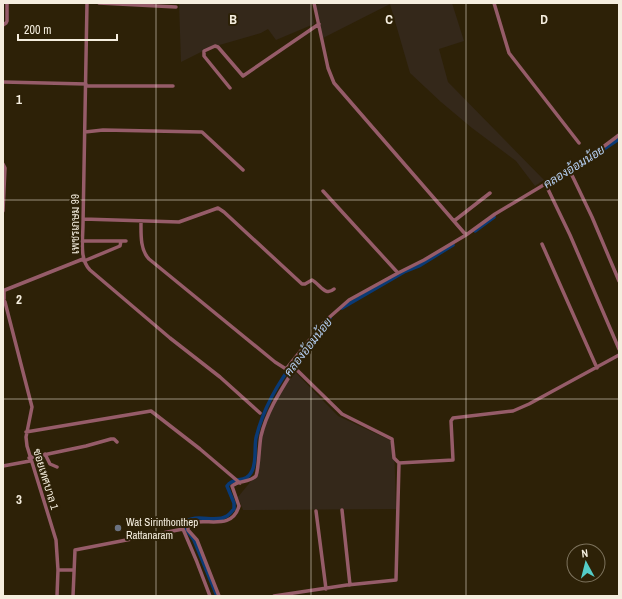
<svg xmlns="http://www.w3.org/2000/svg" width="622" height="599" font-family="'Archivo Narrow',Sarabun,sans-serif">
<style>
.industrial{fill:#34281a}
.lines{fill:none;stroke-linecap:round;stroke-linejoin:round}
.canal{stroke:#0a3a75;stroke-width:3.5}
.minor{stroke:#965c69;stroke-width:3.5}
.grid{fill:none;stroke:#f5eedf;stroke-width:1;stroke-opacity:0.55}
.worship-dot{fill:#6b7280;stroke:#2d2107;stroke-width:1.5}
.labels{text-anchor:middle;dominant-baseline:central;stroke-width:4;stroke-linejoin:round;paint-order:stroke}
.street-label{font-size:11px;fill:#f5eedf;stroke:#2d2107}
.poi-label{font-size:11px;fill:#f5eedf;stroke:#2d2107;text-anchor:start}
.water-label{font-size:12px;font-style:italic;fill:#b5cff2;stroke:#2d2107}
.grid-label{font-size:13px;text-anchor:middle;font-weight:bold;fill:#f5eedf;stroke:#2d2107;stroke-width:4;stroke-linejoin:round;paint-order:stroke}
</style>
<rect width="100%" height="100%" fill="#2d2107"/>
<path class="industrial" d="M 179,3 L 310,3 L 314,24 L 276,40 L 268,29 L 261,33 L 209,48 L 181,62 Z
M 320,3 L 452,3 L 464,41 L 439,49 L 448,82 L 544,180 L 535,186 L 516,161 L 472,128 L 441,102 L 410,73 L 390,4 L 323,38 L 315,6 Z
M 294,371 L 338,416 L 394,442 L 396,509 L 243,510 L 238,497 L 256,475 L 258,437 L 267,410 L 288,374 Z"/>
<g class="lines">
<path class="canal" d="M 592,157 L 619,139
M 552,182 L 571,170
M 475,231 L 494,217
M 342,308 L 404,272 L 419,266 L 453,245
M 319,330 L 330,318
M 217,596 L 194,540 L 186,529 L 184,523 C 196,512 215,524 227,516 C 230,514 232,511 234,509 L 234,503 L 227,486 C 234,476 246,484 252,471 C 257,461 254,448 256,438 C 263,408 281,378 300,354"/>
<path class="minor" d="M 87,3 L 83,224 C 83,239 79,259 90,270 L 170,338 L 220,377 L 260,413
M 99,3 L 176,7
M 314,3 L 328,68 L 334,83 L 466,235
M 494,3 L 509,53 L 579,143
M 3,25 L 6,23 L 7,21 L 7,3
M 3,82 L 86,84
M 86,86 L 173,86
M 230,88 L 204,56 L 204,51 L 215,46 L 218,47 L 243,76 L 319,24
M 85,132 L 103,130 L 202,132 L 243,170
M 3,164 L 5,168 L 3,211
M 569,169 L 592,217 L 619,281
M 545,183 L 570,235 L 619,349
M 323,191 L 398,273
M 83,219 L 179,222 L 218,208 L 224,212 L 302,284 L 305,284 L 312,280 C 320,284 325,297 334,289
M 141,221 C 141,234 140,250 149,259 L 275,362 L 286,369 L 294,369 L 298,371 L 342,414 L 392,439 L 394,458 L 399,463 L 453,460 L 451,421 L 453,418 L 513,411 L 529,404 L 619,355
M 454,221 L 490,193
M 83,241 L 126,241
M 542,244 L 597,368
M 84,261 L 120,246 L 121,241
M 3,299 L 5,302 L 32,407 L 26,437 L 27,446 L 56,540 L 58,570 L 57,596
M 4,299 L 4,291 L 5,290 L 83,259
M 286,369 L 324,322 L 349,300 L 398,273 L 424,260 L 466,235 L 495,214 L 587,159 L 619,135
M 26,432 L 151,411 L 200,449 L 240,483
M 45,454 L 50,464 L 57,467
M 29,458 L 86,446 L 111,439 L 114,439 L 117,442
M 3,466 L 30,461
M 342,510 L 350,585
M 316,511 L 326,589
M 58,570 L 74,570
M 73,596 L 75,550 L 183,529 L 197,562 L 210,596
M 219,596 L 197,540 L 188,530 L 188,526 C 200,514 231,534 239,506 L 232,486 C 239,480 249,483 256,476 C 259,468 259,446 261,436 C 267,411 281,390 294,369
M 274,596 L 347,585 L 396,580 L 399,463"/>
</g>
<path class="grid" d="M 156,3 L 156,596M 311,3 L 311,596M 466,3 L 466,596M 3,200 L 619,200M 3,399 L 619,399"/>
<circle class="worship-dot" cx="118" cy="528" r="4"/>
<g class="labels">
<g class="street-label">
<text transform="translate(75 224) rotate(-90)">เพชรเกษม 99</text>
<text transform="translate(46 479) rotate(73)">ซอยเทศบาล 1</text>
</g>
<g class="poi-label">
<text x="126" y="522">Wat Sirinthonthep<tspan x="126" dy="13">Rattanaram</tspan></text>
</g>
<g class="water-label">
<text transform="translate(574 167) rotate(-32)">คลองอ้อมน้อย</text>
<text transform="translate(308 347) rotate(-52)">คลองอ้อมน้อย</text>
</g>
</g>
<g class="grid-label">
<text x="233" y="24">B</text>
<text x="389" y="24">C</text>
<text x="544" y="24">D</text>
<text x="19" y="104">1</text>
<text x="19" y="304">2</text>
<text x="19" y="504">3</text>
</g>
<rect width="622" height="599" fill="none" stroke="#f5eedf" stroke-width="8"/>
<g transform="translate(586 563) rotate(353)"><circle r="19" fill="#2d2107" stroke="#7d735d"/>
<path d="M0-3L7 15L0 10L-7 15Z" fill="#54cdc8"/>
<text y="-6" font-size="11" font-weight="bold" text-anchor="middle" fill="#f5eedf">N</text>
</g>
<path d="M18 34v6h99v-6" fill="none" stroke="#f5eedf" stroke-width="2"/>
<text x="24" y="34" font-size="12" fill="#f5eedf" stroke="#2d2107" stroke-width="3" paint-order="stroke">200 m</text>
</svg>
